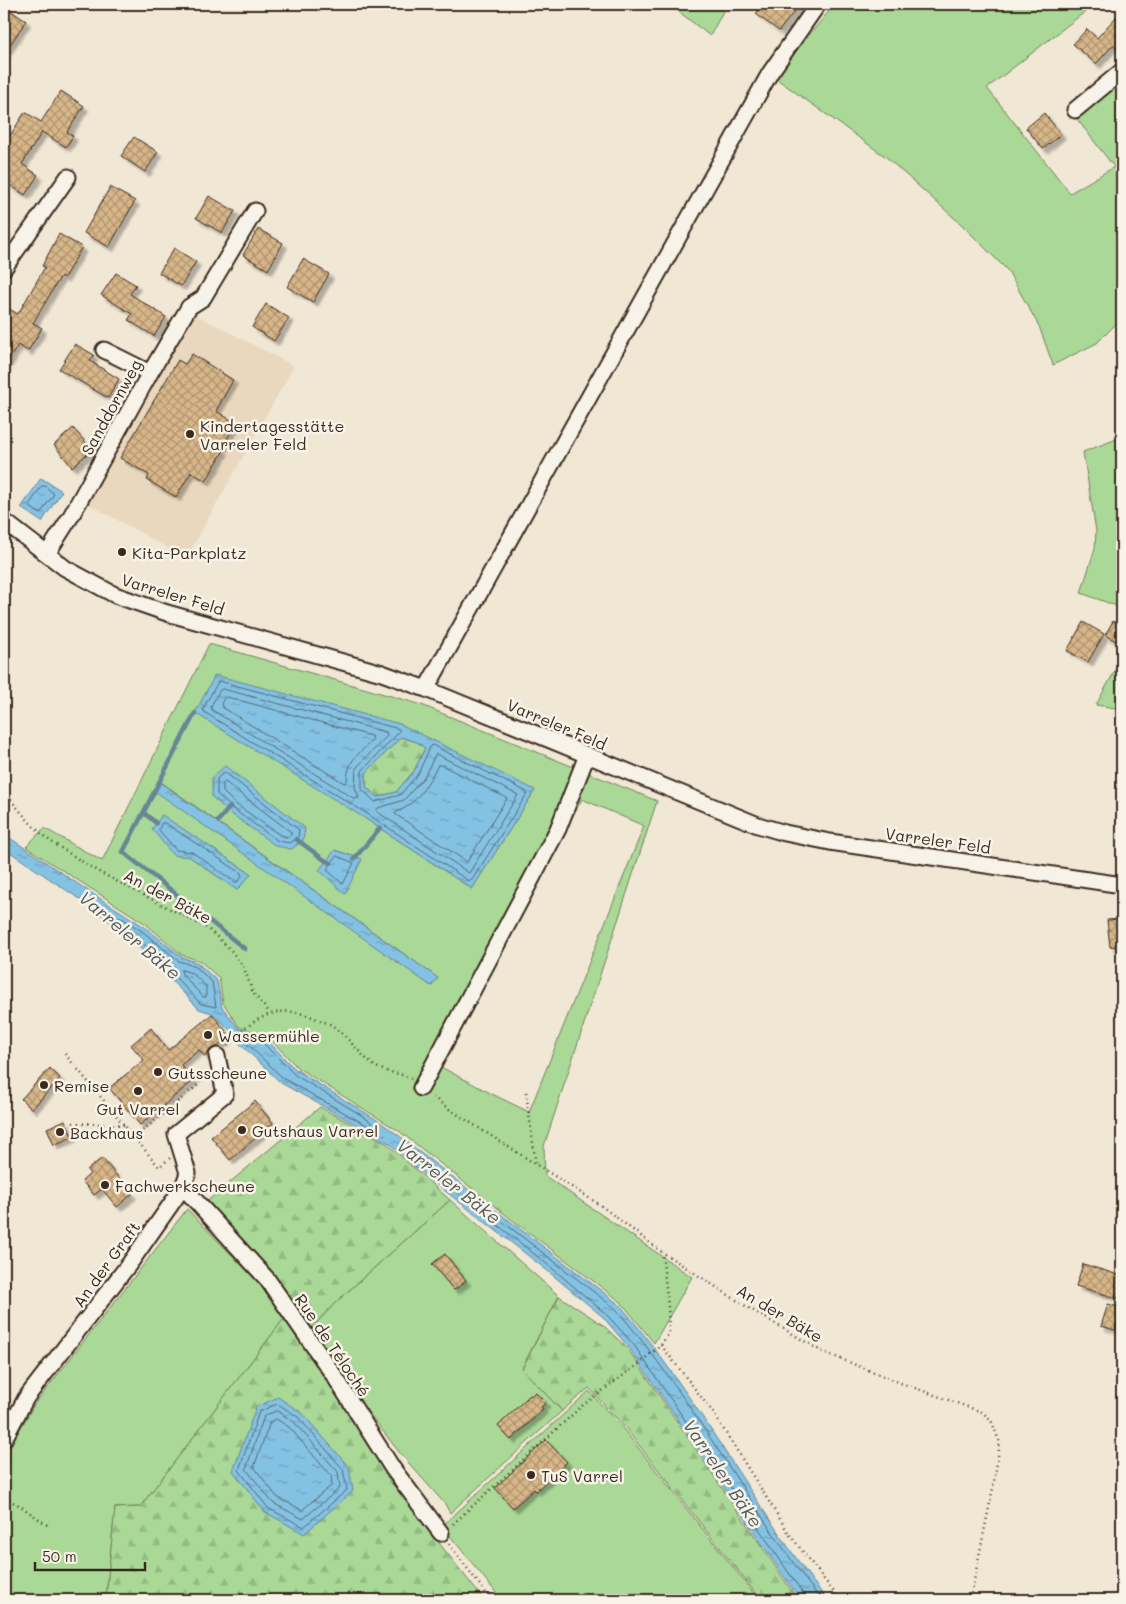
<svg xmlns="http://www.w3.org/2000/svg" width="1126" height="1604" font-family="Mali,sans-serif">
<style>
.built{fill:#e9d8be}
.green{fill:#a9d897;stroke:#72815a;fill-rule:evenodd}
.forest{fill:url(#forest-firs);stroke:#72815a}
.water{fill:url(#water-ripples);stroke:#678595;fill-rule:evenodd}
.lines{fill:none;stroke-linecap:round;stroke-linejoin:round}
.shore{stroke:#58676d;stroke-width:1}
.stream{stroke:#678595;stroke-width:4.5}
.building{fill:url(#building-cross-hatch);stroke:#3b2a1e;filter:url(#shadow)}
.minor-casing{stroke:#3b2a1e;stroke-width:19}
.path{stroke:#3b2a1e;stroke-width:2.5;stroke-dasharray:1 4;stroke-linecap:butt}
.minor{stroke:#f7f3e8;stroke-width:15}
.poi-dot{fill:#3b2a1e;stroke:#f7f3e8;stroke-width:2}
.labels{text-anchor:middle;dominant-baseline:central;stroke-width:5;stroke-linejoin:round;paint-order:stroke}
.street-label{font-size:16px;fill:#3b2a1e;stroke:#f7f3e8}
.poi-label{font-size:16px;fill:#3b2a1e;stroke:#f7f3e8;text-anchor:start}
.water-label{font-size:18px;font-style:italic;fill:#515859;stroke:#f7f3e8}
</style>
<defs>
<pattern id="forest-firs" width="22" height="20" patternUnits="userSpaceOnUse" patternTransform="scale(1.25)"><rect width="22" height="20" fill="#a9d897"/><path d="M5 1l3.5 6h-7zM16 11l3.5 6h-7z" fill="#92ba82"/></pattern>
<pattern id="water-ripples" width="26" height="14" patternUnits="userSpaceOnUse" patternTransform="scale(1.25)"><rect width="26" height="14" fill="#84c2e4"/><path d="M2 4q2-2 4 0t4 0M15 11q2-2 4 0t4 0" fill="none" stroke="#6d9eb8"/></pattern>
<pattern id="building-cross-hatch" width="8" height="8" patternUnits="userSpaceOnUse" patternTransform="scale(1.25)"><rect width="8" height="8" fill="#d7b689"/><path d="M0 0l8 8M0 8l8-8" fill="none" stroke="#b0946f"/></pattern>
<filter id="shadow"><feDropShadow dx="4.5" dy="4.5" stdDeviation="1" flood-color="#0004"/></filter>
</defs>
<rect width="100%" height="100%" fill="#f1e7d5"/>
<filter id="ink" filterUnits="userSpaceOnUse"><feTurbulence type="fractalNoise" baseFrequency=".02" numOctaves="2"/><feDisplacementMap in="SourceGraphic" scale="10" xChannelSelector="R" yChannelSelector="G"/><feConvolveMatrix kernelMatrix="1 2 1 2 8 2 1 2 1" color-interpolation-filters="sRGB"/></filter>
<g filter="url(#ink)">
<path class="built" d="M 194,314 L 294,366 L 186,558 L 85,502 Z"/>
<path class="green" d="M 669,4 L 727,4 L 710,36 Z
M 835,4 L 1095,4 L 987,88 L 1070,193 L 1114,167 L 1077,119 L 1122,82 L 1122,318 L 1097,343 L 1053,365 L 1039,326 L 1008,271 L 961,224 L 886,157 L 774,77 Z
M 1122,437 L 1122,608 L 1081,593 L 1095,548 L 1096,531 L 1083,452 Z
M 209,644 L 419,704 L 657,801 L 544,1146 L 545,1176 L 692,1277 L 654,1343 L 621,1302 L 511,1219 L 399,1131 L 298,1068 L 267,1036 L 239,1027 L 223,1003 L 219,978 L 200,961 L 182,955 L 146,924 L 26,847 L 44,828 L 102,861 ZM 161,782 L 438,978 L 432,986 ZM 535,790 L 472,889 L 366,819 ZM 582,799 L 644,826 L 529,1112 L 492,1094 L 439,1066 ZM 161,815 L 251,874 L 237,890 L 190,857 Z
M 1122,658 L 1122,709 L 1096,705 Z
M 450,1200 L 559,1296 L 522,1368 L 562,1411 L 450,1513 L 445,1504 L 399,1452 L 307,1333 L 335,1303 ZM 445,1255 L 466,1280 L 454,1290 L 433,1265 ZM 530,1395 L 545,1403 L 541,1407 L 543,1410 L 511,1440 L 498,1426 Z
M 187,1209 L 259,1283 L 286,1316 L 140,1507 L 115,1508 L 106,1597 L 108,1600 L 4,1600 L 4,1529 L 10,1446 L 34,1405 Z
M 589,1391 L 624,1430 L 759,1600 L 502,1600 L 442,1526 Z"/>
<path class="forest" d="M 401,737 L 417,742 L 425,748 L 414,771 L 396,792 L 377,797 L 366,787 L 366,773 Z
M 320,1107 L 386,1143 L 450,1200 L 335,1303 L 307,1333 L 204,1204 Z
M 559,1296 L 603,1325 L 628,1349 L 798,1600 L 761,1600 L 626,1429 L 589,1388 L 562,1411 L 522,1369 Z
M 286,1316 L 391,1482 L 484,1600 L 108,1600 L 106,1597 L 115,1508 L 140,1507 Z"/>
<path class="water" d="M 41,478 L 62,491 L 42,522 L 21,508 Z
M 215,675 L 400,724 L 535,790 L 472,889 L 366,819 L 195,713 ZM 401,737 L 417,742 L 425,748 L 414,771 L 396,792 L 377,797 L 366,787 L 366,773 Z
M 225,766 L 305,828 L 303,841 L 291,849 L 276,846 L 230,813 L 212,797 L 212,777 Z
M 160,782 L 438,978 L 431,986 L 155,791 Z
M 162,815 L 251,874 L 237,890 L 190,857 L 173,855 L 152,829 Z
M 4,834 L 90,892 L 145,927 L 182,957 L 198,963 L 217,981 L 222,1007 L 239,1029 C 274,1035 276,1056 300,1072 C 340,1099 382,1119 418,1151 L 620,1305 C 697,1396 754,1506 827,1600 L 802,1600 L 794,1591 L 630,1349 L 603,1317 L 549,1272 L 417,1169 L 389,1143 L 281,1083 L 236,1040 L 233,1033 L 212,1013 L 199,1009 L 133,941 L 97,911 L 4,848 Z
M 335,850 L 362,859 L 345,894 L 319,870 Z
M 278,1397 L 302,1413 L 349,1467 L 353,1491 L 304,1534 L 265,1512 L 233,1471 L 256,1407 Z"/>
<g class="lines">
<path class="shore" d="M 42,486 L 45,486 L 54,494 L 40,514 L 29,506 Z
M 219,681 L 399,729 L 399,732 L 362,771 L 362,789 L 375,802 L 400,795 L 418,774 L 430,747 L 432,745 L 525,791 L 527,794 L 472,880 L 469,881 L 369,815 L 204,712 L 203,709 Z
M 223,689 L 386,732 L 387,736 L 356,768 L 355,787 L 359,798 L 355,799 L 212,710 L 211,706 L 220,690 Z
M 227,697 L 371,736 L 373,739 C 359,755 348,758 347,781 L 344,783 L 222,707 L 221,704 L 224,698 Z
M 436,754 L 518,795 L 469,873 L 376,811 L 378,808 L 404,800 L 424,777 Z
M 438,765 L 441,765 L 507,798 L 467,862 L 395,814 L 396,812 C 417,805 428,783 438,765 Z
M 224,773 L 227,774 L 299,830 L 298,838 L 290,843 L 278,841 L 233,809 L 217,794 L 217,779 Z
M 225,782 L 291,832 L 291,835 L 288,837 L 280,835 L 237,805 L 223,792 L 223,784 Z
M 162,823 L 165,823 L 241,873 L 242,877 L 237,882 L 235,882 L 192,852 L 176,850 L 159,830 Z
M 337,856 L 354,863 L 343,884 L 327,870 Z
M 120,917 L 142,931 L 179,961 L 196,967 L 212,982 L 216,1007 L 201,1004 L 137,937 L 117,921 L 117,918 Z
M 182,970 L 192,973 L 206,986 L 206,997 L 203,997 L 182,974 Z
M 243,1035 L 262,1042 L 295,1075 L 361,1115 L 371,1122 L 371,1125 L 368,1126 L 284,1079 L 242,1039 L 241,1037 Z
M 278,1404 L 298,1417 L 343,1469 L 347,1490 L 304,1527 L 268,1508 L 239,1470 L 259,1412 Z
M 277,1411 L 294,1422 L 338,1472 L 340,1488 L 303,1519 L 273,1503 L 246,1469 L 264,1416 Z
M 276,1419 L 289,1427 L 331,1476 L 332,1485 L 302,1510 L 277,1497 L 254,1467 L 270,1422 Z
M 805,1600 L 804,1595 L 634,1345 L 606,1314 L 552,1268 L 466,1200 L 466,1197 L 469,1196 L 616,1309 C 693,1399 749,1507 821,1600"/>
<path class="stream" d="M 195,713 L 123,852 L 245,949
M 144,813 L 156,823
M 218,821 L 230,807
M 296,839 L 326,861 L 331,863
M 354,859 L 380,828"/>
</g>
<path class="building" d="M 763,4 L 800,4 L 779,31 L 756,14 Z
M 4,6 L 26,21 L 4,54 Z
M 1116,17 L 1122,22 L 1122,53 L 1113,45 L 1096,64 L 1073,44 L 1087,29 L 1097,38 Z
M 61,91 L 84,106 L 67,132 L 73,136 L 66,147 L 42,132 L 22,164 L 38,175 L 25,195 L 4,181 L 4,145 L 25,112 L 41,122 Z
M 1044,113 L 1061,134 L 1043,149 L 1026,128 Z
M 134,137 L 158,152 L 145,172 L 121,156 Z
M 110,187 L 135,201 L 109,247 L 84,233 Z
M 209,196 L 235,211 L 222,233 L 196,218 Z
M 258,229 L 283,243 L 268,270 L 243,255 Z
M 59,234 L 82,247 L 64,278 L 61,276 L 33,323 L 42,328 L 28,351 L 18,345 L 4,368 L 4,306 L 18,314 L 45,267 L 42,266 Z
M 174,248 L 196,262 L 181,286 L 159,273 Z
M 303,259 L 329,274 L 313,302 L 287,287 Z
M 116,273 L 136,285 L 130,294 L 166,317 L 154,336 L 128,320 L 132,314 L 101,295 Z
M 266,304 L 289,318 L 274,341 L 252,327 Z
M 75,344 L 94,355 L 90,361 L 119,379 L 108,398 L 59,369 Z
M 192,354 L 233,380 L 216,411 L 236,423 L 221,449 L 224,450 L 206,481 L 191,472 L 176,497 L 147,480 L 149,475 L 120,458 L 178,360 L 185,364 Z
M 73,428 L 92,450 L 72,467 L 54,445 Z
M 1113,621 L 1122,626 L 1122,635 L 1118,642 L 1105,635 Z
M 1083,622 L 1104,634 L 1088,662 L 1067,651 Z
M 1122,919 L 1122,945 L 1110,947 L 1107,920 Z
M 212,1014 L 230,1036 L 217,1047 L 211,1049 L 205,1057 L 199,1050 L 181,1065 L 194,1080 L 140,1125 L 109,1088 L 144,1060 L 131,1045 L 151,1028 L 168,1050 Z
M 50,1068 L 60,1078 L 32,1109 L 21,1099 Z
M 255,1101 L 273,1123 L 230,1160 L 211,1137 Z
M 65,1120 L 72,1137 L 54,1145 L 47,1128 Z
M 102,1158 L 132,1194 L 117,1207 L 102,1189 L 94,1195 L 82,1181 L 90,1174 L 87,1170 Z
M 445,1254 L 466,1281 L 454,1290 L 432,1264 Z
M 1083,1264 L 1122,1276 L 1122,1291 L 1120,1299 L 1076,1286 Z
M 1108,1304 L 1122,1308 L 1115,1330 L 1101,1326 Z
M 535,1392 L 546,1403 L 541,1407 L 543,1409 L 511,1440 L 498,1426 L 530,1395 L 531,1396 Z
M 546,1440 L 567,1462 L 536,1491 L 534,1489 L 513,1508 L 495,1488 Z"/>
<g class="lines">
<defs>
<path id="minor" d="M 1075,110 L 1122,71
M 4,268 L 68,177
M 104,350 L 150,373
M 4,521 L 65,568 L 115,595 L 167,613 L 382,673 L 426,689 L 758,825 L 785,833 L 830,842 L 1122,885
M 47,554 L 71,516 L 150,373 L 189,307 L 203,298 L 255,211
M 426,689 L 770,73 L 818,4
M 421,1088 L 558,829 L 587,755
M 183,1187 L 267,1279 L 335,1377 L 393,1469 L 441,1533
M 4,1439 L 26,1398 L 130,1263 L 183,1187 L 188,1173 L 176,1134 L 225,1094 L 217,1056"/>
</defs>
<use href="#minor" class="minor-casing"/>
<path class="path" d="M 4,792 L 32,825 L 50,841 L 97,871 L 207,928 L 230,949 L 244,968 L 253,993 L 270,1013
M 227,1045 C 256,1016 279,1001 319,1020 C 324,1022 329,1023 333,1026 C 346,1035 359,1053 372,1064 C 383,1073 400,1072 411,1079
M 65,1054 L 159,1167 L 170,1158
M 526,1092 L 536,1165
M 433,1097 L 449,1109 L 600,1205 L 662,1252 L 744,1305 L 821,1351 L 901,1383 L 982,1412 L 991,1420 L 1000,1443 L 993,1488 L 970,1600
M 73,1123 L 125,1125
M 135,1137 L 199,1084 L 206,1073
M 661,1345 L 712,1411 L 790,1535 L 840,1600
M 4,1498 L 19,1505 L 50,1527
M 453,1524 L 583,1405 L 636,1366 L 661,1345 L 669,1333 L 668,1306 L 662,1252
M 449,1544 L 491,1600"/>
<use href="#minor" class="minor"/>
</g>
</g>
<g class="poi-dot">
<circle cx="190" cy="434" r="5"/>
<circle cx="122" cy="552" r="5"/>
<circle cx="208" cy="1035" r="5"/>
<circle cx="158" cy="1072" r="5"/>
<circle cx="44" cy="1085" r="5"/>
<circle cx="138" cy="1091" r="5"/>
<circle cx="242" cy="1130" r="5"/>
<circle cx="60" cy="1132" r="5"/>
<circle cx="105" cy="1185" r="5"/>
<circle cx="531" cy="1475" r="5"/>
</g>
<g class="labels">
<g class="street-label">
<text transform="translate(111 407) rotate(-61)">Sanddornweg</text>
<text transform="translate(173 594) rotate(17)">Varreler Feld</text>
<text transform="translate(557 724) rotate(23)">Varreler Feld</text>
<text transform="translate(938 840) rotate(8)">Varreler Feld</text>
<text transform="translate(168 896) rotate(28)">An der Bäke</text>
<text transform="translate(106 1264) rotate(-54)">An der Graft</text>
<text transform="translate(780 1313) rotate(31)">An der Bäke</text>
<text transform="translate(333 1345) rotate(56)">Rue de Téloché</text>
</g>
<g class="poi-label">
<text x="200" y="425">Kindertagesstätte<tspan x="200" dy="18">Varreler Feld</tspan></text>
<text x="132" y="552">Kita-Parkplatz</text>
<text x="218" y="1035">Wassermühle</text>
<text x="168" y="1072">Gutsscheune</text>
<text x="54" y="1085">Remise</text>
<text x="138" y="1108" text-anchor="middle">Gut Varrel</text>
<text x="252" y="1130">Gutshaus Varrel</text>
<text x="70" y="1132">Backhaus</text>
<text x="115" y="1185">Fachwerkscheune</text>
<text x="541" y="1475">TuS Varrel</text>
</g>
<g class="water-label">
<text transform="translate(130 935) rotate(40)">Varreler Bäke</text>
<text transform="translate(449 1181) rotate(38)">Varreler Bäke</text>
<text transform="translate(723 1473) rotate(56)">Varreler Bäke</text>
</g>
</g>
<rect width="1126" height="1604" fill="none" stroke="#f7f3e8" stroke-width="20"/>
<rect x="10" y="10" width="1106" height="1584" fill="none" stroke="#3b2a1e" stroke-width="2" filter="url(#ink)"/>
<path d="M35 1562v8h110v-8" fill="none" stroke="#3b2a1e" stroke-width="2.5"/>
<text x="42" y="1562" font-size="15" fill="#3b2a1e" stroke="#f7f3e8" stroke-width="4" paint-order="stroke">50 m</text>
</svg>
